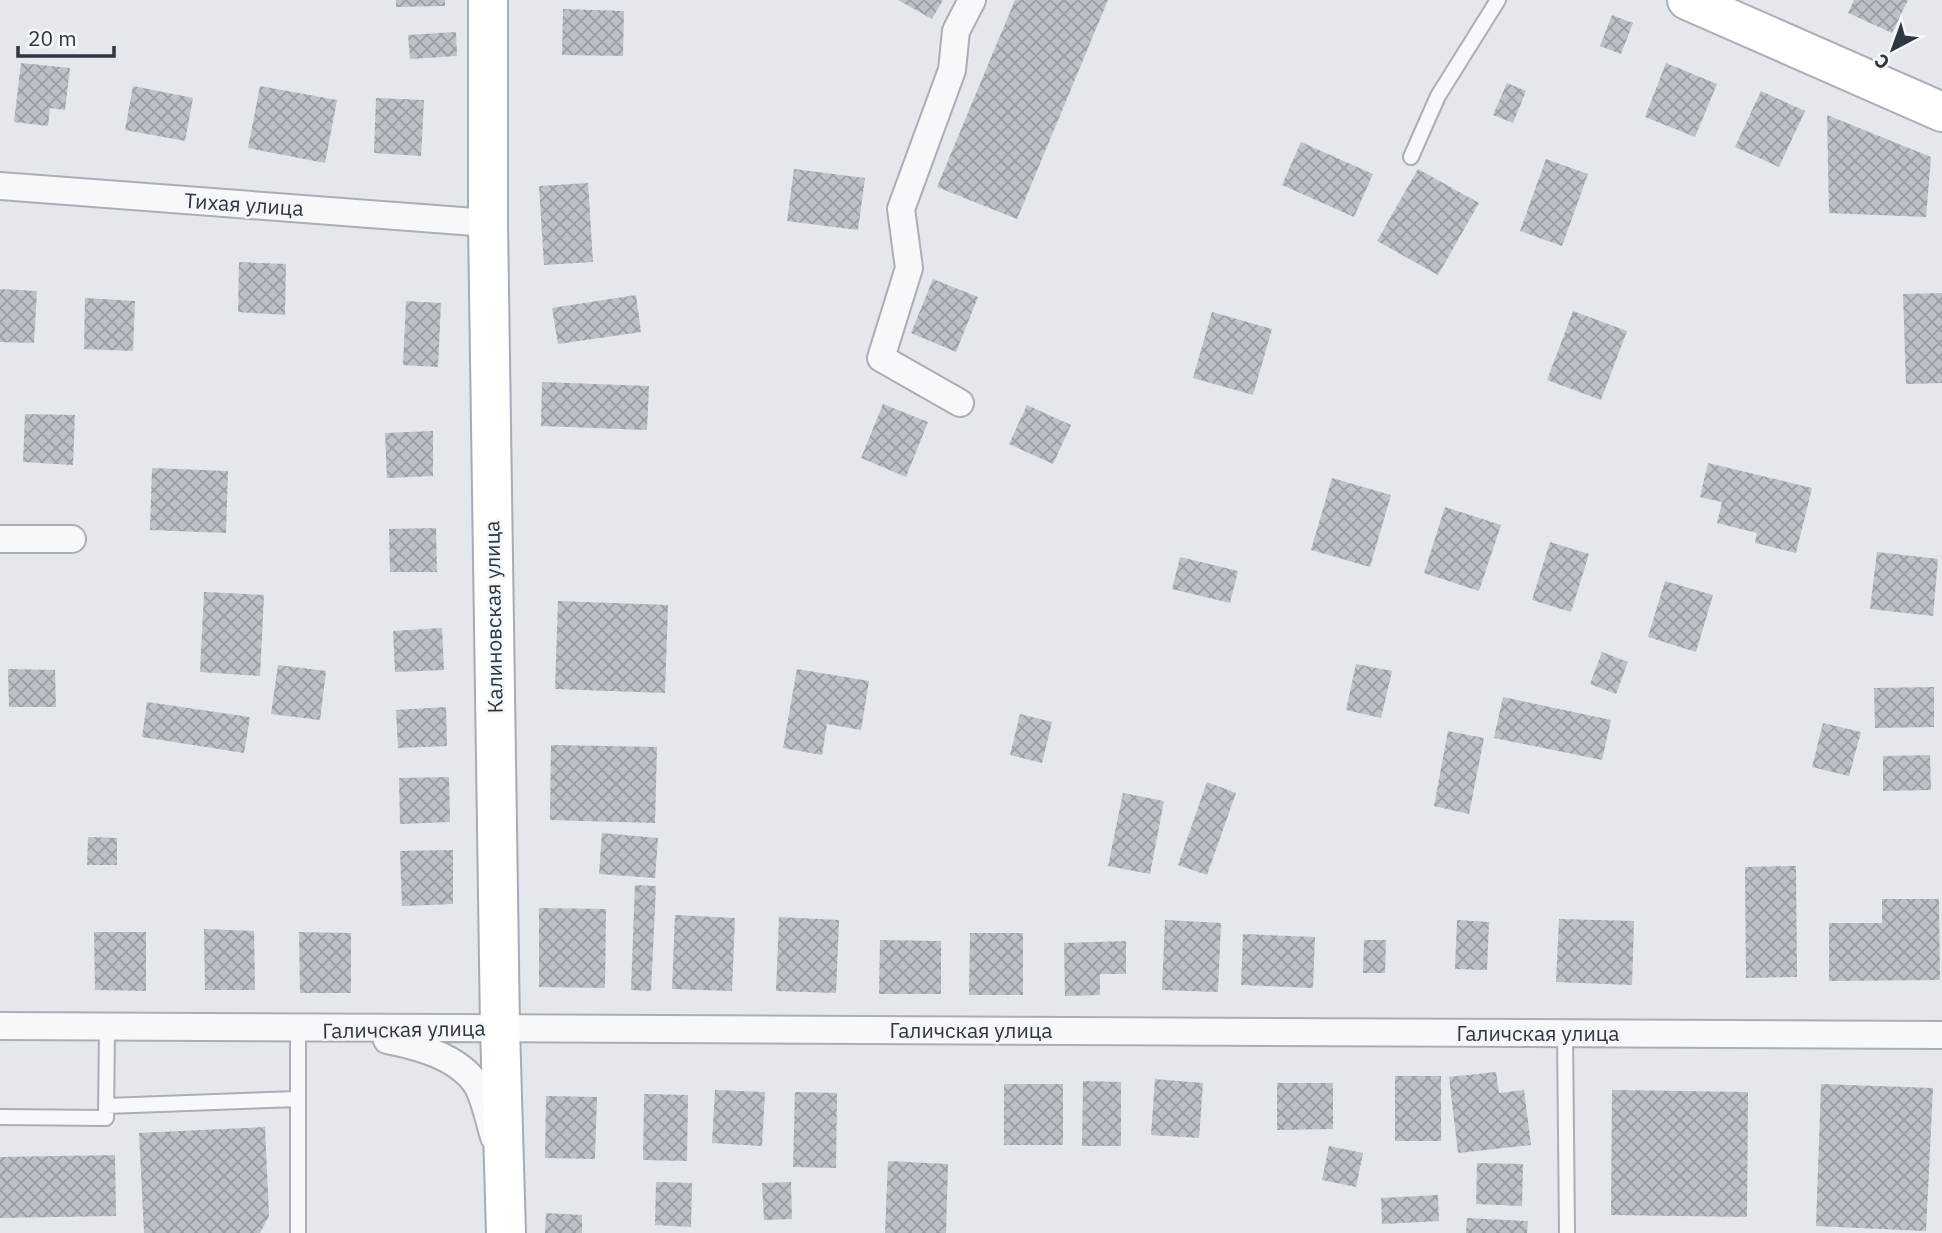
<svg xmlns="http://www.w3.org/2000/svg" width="1942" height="1233" font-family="'IBM Plex Sans',sans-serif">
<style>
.building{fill:url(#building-cross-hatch)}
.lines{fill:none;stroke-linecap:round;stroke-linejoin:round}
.service-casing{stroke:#aaaeb5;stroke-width:18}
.minor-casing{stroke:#aaaeb5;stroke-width:30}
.secondary-casing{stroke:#aaaeb5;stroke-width:42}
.primary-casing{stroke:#a5acb5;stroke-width:42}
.service{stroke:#f7f8f9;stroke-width:14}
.minor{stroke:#f7f8f9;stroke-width:26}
.secondary{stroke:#fff;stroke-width:38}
.primary{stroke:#fff;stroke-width:38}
.labels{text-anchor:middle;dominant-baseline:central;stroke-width:5;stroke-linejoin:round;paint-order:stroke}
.street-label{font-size:21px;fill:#2e3641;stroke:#f4f6f8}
</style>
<defs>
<pattern id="building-cross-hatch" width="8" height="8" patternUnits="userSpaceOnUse" patternTransform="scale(1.75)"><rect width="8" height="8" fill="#bcc1c7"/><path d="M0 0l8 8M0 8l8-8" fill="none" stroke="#999ea3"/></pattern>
</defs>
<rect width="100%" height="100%" fill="#e4e7eb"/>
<path class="building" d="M 396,0 L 445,0 L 445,6 L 396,7 Z
M 898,0 L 943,0 L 932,19 Z
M 1015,0 L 1108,0 L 1017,219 L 937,187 Z
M 1854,0 L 1908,0 L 1892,33 L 1848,13 Z
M 563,9 L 624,11 L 623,56 L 562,55 Z
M 1612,15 L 1633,23 L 1621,54 L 1600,46 Z
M 456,32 L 457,56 L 410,59 L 408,35 Z
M 21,63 L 70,68 L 65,110 L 50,108 L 48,126 L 14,122 Z
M 1666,63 L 1717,84 L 1695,137 L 1645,117 Z
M 1507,83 L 1526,91 L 1513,123 L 1493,115 Z
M 133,86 L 193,98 L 185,141 L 125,130 Z
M 260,86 L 337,100 L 325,163 L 248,148 Z
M 1761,91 L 1805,111 L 1779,167 L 1735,147 Z
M 376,98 L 424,100 L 421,156 L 374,153 Z
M 1827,115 L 1931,157 L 1926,217 L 1829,213 Z
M 1301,142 L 1373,174 L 1354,217 L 1282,185 Z
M 1546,159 L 1588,174 L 1562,246 L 1520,231 Z
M 794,169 L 865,178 L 858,230 L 787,221 Z
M 1418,169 L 1479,203 L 1438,275 L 1377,241 Z
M 588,183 L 593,262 L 544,265 L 539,186 Z
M 239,262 L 286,264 L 285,315 L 238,312 Z
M 933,279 L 978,297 L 956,352 L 911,333 Z
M 0,289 L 37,291 L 34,343 L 0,342 Z
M 1942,293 L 1942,383 L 1906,384 L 1903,294 Z
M 636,295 L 641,332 L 558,344 L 552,308 Z
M 85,298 L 135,301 L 133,351 L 84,349 Z
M 406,301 L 441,303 L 438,367 L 403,365 Z
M 1573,311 L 1627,331 L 1601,400 L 1547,380 Z
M 1212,312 L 1272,329 L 1253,395 L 1193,378 Z
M 542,382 L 649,386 L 647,430 L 541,426 Z
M 883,404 L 928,422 L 906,477 L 861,458 Z
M 1027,405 L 1071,425 L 1053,464 L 1009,444 Z
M 25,414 L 75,415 L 73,465 L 23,462 Z
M 433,431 L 433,476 L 387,478 L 385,433 Z
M 1708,463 L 1812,488 L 1796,553 L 1755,543 L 1757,533 L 1717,523 L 1722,502 L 1700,497 Z
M 152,468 L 228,471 L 226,533 L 150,530 Z
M 1332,478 L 1391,495 L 1370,567 L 1311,550 Z
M 1445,507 L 1501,525 L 1479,591 L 1424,573 Z
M 436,528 L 437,572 L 390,572 L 389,529 Z
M 1550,542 L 1589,554 L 1571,612 L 1532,600 Z
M 1877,552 L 1938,559 L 1933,616 L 1870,609 Z
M 1180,557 L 1238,571 L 1230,603 L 1172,589 Z
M 1665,581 L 1713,595 L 1696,652 L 1648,637 Z
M 204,592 L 264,595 L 260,676 L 200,672 Z
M 558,601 L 668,605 L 665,693 L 555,689 Z
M 442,628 L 444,670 L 395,672 L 393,631 Z
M 1602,652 L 1628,662 L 1616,694 L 1590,684 Z
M 1356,664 L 1392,671 L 1381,718 L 1346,710 Z
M 278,665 L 326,671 L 320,720 L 271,714 Z
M 8,669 L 55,670 L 56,707 L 9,707 Z
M 797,669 L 869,681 L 861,730 L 827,724 L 822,755 L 783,748 Z
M 1934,687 L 1934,727 L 1875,728 L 1874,688 Z
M 1503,697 L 1611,720 L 1602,760 L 1494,738 Z
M 147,702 L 250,717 L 244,753 L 142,737 Z
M 446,707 L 447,746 L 398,748 L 396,710 Z
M 1020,714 L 1052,722 L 1042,763 L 1010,755 Z
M 1823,723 L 1861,732 L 1849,776 L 1812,767 Z
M 1448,731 L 1484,738 L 1469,814 L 1434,806 Z
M 551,745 L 657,747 L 655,823 L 550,820 Z
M 1930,755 L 1931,790 L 1883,791 L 1883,756 Z
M 449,777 L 450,822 L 400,824 L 399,778 Z
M 1207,782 L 1236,793 L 1207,875 L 1178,865 Z
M 1123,793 L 1164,801 L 1150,874 L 1108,866 Z
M 602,833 L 658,838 L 655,878 L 599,874 Z
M 88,837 L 117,838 L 117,865 L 87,865 Z
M 453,850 L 453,904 L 402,906 L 400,851 Z
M 1796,866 L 1797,977 L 1746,978 L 1745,867 Z
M 635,885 L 656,886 L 651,991 L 631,990 Z
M 1882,899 L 1939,899 L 1940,980 L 1829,981 L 1829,923 L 1882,923 Z
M 539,908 L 606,909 L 605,988 L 539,987 Z
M 675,915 L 735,918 L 732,991 L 672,989 Z
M 779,917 L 839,920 L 836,993 L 776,991 Z
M 1559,919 L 1634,921 L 1632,985 L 1556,982 Z
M 1165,920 L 1221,923 L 1218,992 L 1162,990 Z
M 1457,920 L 1489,922 L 1487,970 L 1455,969 Z
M 204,929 L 254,931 L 255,990 L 205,990 Z
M 94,932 L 146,932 L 146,991 L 95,990 Z
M 299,932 L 351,933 L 351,993 L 300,993 Z
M 970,933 L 1023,933 L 1023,995 L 969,995 Z
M 1243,934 L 1315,937 L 1313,988 L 1241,985 Z
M 880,940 L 941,941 L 941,994 L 879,994 Z
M 1364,940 L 1386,940 L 1385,973 L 1363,973 Z
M 1126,941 L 1126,974 L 1100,974 L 1100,995 L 1065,996 L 1064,943 Z
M 1496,1072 L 1499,1093 L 1524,1090 L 1531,1145 L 1458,1153 L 1449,1077 Z
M 1395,1076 L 1441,1076 L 1441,1141 L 1395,1141 Z
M 1155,1079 L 1203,1083 L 1199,1138 L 1151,1135 Z
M 1083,1081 L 1121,1082 L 1121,1146 L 1082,1146 Z
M 1277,1083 L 1333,1083 L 1333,1129 L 1277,1130 Z
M 1004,1084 L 1063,1084 L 1063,1145 L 1004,1145 Z
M 1821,1084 L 1933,1088 L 1926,1231 L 1816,1226 Z
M 715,1090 L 765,1092 L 762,1146 L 712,1143 Z
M 1612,1090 L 1748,1092 L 1747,1217 L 1611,1215 Z
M 795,1092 L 837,1093 L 836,1168 L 793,1167 Z
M 644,1094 L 688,1095 L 687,1161 L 643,1160 Z
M 546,1096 L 597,1097 L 595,1159 L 545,1158 Z
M 265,1127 L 269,1216 L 260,1233 L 144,1233 L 139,1133 Z
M 1329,1146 L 1363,1153 L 1356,1187 L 1322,1180 Z
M 115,1155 L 116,1216 L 0,1218 L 0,1157 Z
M 888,1161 L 948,1164 L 946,1233 L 885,1233 Z
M 1477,1163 L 1523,1164 L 1522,1206 L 1476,1204 Z
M 656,1182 L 692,1183 L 691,1227 L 655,1225 Z
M 791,1182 L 792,1219 L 764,1220 L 762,1183 Z
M 1438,1195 L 1439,1221 L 1382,1224 L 1381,1198 Z
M 546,1213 L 582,1215 L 582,1233 L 545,1233 Z
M 1467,1218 L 1528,1221 L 1527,1233 L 1466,1233 Z"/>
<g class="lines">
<defs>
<path id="service" d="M 1411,157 L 1438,96 L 1498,0
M 298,1029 L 298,1233
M 1565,1033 L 1567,1233
M 106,1106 L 298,1099
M 0,1117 L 106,1118 L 107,1027"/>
<path id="minor" d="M 0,186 L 488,223
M 960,403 L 881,358 L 909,268 L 901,209 L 952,70 L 956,31 L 972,0
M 0,539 L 72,539
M 0,1026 L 1942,1035
M 387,1040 C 417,1046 458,1056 477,1085 C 485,1099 489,1121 494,1137"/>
<path id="secondary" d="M 1687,0 L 1942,112"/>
<path id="primary" d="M 488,0 L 488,223 L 500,1028 L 506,1233"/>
</defs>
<use href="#service" class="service-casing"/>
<use href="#minor" class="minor-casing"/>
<use href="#secondary" class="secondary-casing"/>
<use href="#primary" class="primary-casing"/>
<use href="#service" class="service"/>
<use href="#minor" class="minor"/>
<use href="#secondary" class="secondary"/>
<use href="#primary" class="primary"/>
</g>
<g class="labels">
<g class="street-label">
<text transform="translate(244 204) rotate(4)">Тихая улица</text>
<text transform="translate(493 617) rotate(-91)">Калиновская улица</text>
<text transform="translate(404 1029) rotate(-1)">Галичская улица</text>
<text x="971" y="1030">Галичская улица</text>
<text x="1538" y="1033">Галичская улица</text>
</g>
</g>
<g transform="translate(1893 49) rotate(221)" stroke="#f4f6f8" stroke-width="5" paint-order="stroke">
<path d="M0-5L12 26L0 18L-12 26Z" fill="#2e3641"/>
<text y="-10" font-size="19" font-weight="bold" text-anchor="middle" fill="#2e3641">С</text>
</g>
<path d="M18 46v10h96v-10" fill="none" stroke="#2e3641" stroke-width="3.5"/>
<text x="28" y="46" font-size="21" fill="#2e3641" stroke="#f4f6f8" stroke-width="5" paint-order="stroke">20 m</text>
</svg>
